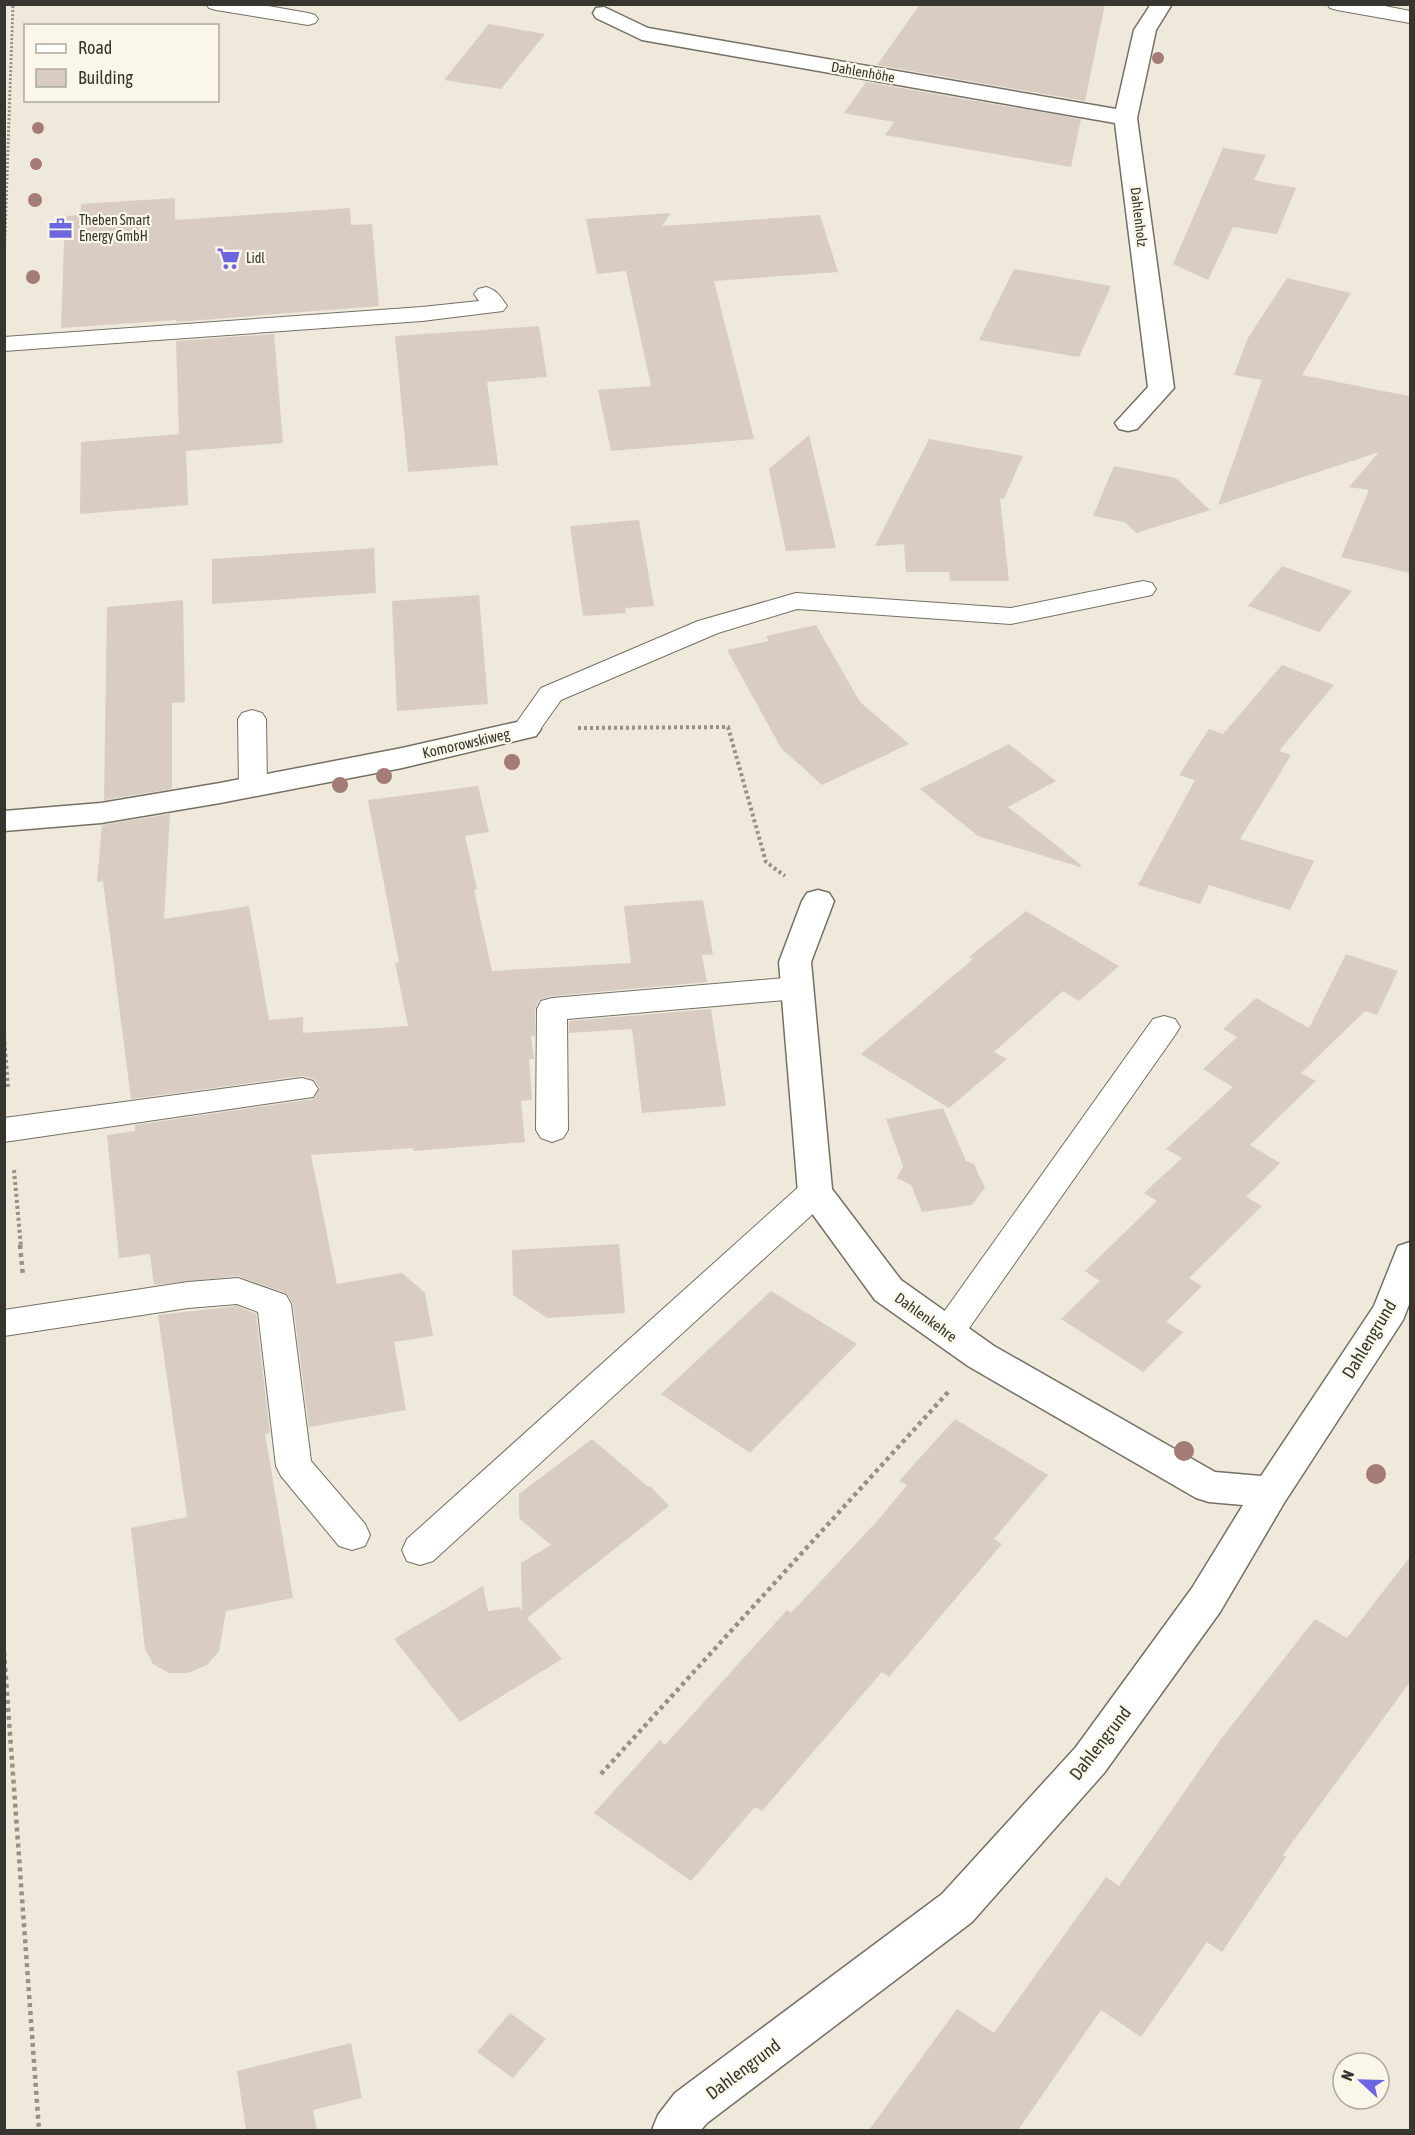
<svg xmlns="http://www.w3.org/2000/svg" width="1415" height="2135" font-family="'Asap Condensed',sans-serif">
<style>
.building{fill:#d9ccc3}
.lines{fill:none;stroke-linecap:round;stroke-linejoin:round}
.lane-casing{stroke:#747064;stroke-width:2}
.street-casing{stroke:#747064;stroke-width:3}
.path-far2{stroke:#959187;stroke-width:3;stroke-dasharray:2 2;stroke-linecap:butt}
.path-far1{stroke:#959187;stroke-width:4;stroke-dasharray:3 3;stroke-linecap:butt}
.path{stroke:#959187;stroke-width:4.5;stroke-dasharray:4 4;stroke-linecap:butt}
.lane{fill:#fff;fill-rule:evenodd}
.street{fill:#fff;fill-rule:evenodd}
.tree{fill:#a37c75}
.labels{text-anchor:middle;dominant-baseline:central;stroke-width:4.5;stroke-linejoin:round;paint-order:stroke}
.far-street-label{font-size:14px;fill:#37352f;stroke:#fbf7e8}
.far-poi-label{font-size:14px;fill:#37352f;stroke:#fbf7e8;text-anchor:start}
.street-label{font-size:15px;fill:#37352f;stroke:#fbf7e8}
.near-street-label{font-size:18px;fill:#37352f;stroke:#fbf7e8}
</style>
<rect width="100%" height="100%" fill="#eee9db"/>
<path class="building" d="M 920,4 L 1105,4 L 1085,101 L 877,65 Z
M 489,24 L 545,34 L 501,89 L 444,80 Z
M 866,82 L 1081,119 L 1071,167 L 885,135 L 894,122 L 844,113 Z
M 1223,148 L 1266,155 L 1254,180 L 1296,188 L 1277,234 L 1233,227 L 1208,280 L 1173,264 Z
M 175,198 L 175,220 L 350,208 L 351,225 L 372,224 L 379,306 L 176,322 L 176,320 L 61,328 L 65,216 L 80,215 L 81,204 Z
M 671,213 L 662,226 L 820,215 L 838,272 L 714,281 L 754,439 L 611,451 L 598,390 L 651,386 L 626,271 L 597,274 L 586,219 Z
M 1014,269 L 1111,286 L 1079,357 L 979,340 Z
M 1287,278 L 1351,293 L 1302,375 L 1409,396 L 1410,393 L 1410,573 L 1341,557 L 1369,490 L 1349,487 L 1379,452 L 1218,505 L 1262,380 L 1234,375 L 1248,338 Z
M 539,326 L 547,377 L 487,382 L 498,465 L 408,472 L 395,336 Z
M 274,334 L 283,443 L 186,451 L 188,505 L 80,514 L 81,442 L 179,434 L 176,341 Z
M 809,435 L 836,548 L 786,551 L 769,469 Z
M 929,439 L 1023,456 L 1004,499 L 1000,498 L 1009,581 L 950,581 L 949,572 L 906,572 L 904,544 L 875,546 Z
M 1114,466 L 1176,478 L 1210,510 L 1136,533 L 1125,522 L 1093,516 Z
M 639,520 L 654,606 L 625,608 L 626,613 L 583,616 L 570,526 Z
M 374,548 L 376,593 L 212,604 L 212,559 Z
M 1282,566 L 1352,591 L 1319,632 L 1248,606 Z
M 479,595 L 488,704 L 397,711 L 392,601 Z
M 183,600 L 185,702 L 172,703 L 172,789 L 104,800 L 107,607 Z
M 816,625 L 860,702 L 909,744 L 822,785 L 781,748 L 727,650 L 769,641 L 766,636 Z
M 1282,665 L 1334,685 L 1279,751 L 1291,755 L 1240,839 L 1314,861 L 1290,910 L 1209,885 L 1200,904 L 1138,885 L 1195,780 L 1179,775 L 1209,729 L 1223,734 Z
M 1009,744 L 1056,781 L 1008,807 L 1081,865 L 1080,867 L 978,836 L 920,789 Z
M 478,786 L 489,832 L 465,836 L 477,889 L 474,890 L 492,971 L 631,963 L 624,906 L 703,900 L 713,954 L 702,955 L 707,982 L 552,996 L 539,1000 L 535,1009 L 535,1036 L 531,1036 L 534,1059 L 529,1059 L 532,1100 L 521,1101 L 525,1142 L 413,1151 L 413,1148 L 311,1155 L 337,1284 L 402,1273 L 425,1293 L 433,1336 L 394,1342 L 406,1410 L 309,1427 L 293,1304 L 288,1294 L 238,1276 L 154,1285 L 150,1254 L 119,1258 L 107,1135 L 135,1131 L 135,1125 L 313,1099 L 320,1088 L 314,1079 L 302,1076 L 131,1099 L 103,881 L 97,882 L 102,825 L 170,814 L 164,919 L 249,906 L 269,1020 L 303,1017 L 303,1033 L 408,1026 L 395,963 L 399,962 L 368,800 Z
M 1026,911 L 1119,966 L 1079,1001 L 1063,991 L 994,1052 L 1007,1059 L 949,1108 L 861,1054 L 973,959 L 969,957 Z
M 1346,954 L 1398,971 L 1377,1015 L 1365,1011 L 1301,1073 L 1316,1081 L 1250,1145 L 1280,1163 L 1246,1197 L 1262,1206 L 1189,1278 L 1202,1286 L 1166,1322 L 1183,1332 L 1143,1372 L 1061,1319 L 1100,1281 L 1085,1271 L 1157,1201 L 1144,1193 L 1182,1158 L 1166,1149 L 1233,1087 L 1203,1069 L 1237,1037 L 1223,1029 L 1256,998 L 1309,1028 Z
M 711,1009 L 726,1106 L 642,1113 L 632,1029 L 569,1033 L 569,1021 Z
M 943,1108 L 966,1161 L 974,1164 L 985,1188 L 972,1205 L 922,1212 L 911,1185 L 897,1178 L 903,1166 L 886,1119 Z
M 619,1244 L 625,1313 L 547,1318 L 513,1295 L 512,1250 Z
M 771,1291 L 857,1344 L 750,1453 L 661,1394 Z
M 237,1306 L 256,1314 L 270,1433 L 265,1434 L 293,1598 L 226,1611 L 219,1651 L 207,1665 L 188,1673 L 169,1673 L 153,1664 L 145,1649 L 131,1528 L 187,1517 L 158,1315 Z
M 955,1419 L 1048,1475 L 994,1539 L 1002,1544 L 889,1677 L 882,1672 L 762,1811 L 755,1807 L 691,1881 L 594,1813 L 660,1740 L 665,1745 L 787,1610 L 791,1613 L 879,1519 L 907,1485 L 899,1481 Z
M 592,1439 L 648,1487 L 650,1486 L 669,1506 L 527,1618 L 562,1659 L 460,1722 L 394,1639 L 483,1586 L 488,1611 L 519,1607 L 522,1611 L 521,1563 L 551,1545 L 519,1518 L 519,1494 Z
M 1410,1557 L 1410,1682 L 1283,1855 L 1286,1857 L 1222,1952 L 1207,1942 L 1141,2037 L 1101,2010 L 1018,2130 L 869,2130 L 957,2009 L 994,2033 L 1106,1877 L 1119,1886 L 1221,1739 L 1315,1619 L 1347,1638 Z
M 510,2013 L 546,2039 L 513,2078 L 477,2052 Z
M 351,2043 L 362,2098 L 313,2110 L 317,2130 L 246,2130 L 237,2071 Z"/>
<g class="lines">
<defs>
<path id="lane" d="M 206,4 L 257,4 L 308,13 L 315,15 L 318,19 L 315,23 L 308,25 L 216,10 L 209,8 Z
M 1327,4 L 1375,4 L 1410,11 L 1410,23 L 1337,10 L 1330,8 Z
M 486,287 C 497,290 501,297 507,306 L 503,311 L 422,321 L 4,351 L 4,337 L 422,307 L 479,301 L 474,294 L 478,289 Z
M 1143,581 L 1152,583 L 1156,589 L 1152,595 L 1011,624 L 797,609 L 718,633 L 561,700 L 536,735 L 526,738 L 516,735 L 512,729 L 541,688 L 698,621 L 796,593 L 1011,608 Z
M 252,710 L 262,713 L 266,719 L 267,786 L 263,793 L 253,795 L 243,793 L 239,786 L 238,719 L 242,713 Z
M 797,977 L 808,980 L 812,988 L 808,996 L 797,999 L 567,1019 L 568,1130 L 563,1138 L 552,1142 L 541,1138 L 536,1130 L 537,1009 L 541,1001 L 552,998 Z
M 1164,1016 L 1175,1019 L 1180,1027 L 1175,1035 L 960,1341 L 948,1345 L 936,1341 L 931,1332 L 936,1323 L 1153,1019 Z
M 302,1078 L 313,1081 L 318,1089 L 313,1097 L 4,1142 L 4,1118 Z
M 815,1180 L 827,1183 L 831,1192 L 827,1201 L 433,1561 L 420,1565 L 407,1561 L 402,1550 L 407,1539 L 803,1183 Z
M 238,1278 L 286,1295 L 291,1304 L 311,1461 L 365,1524 L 370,1535 L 365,1546 L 352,1550 L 339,1546 L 281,1476 L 276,1466 L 258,1312 L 237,1304 L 188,1308 L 4,1336 L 4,1310 L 188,1282 Z"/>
<path id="street" d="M 1151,4 L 1172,4 L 1156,30 L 1137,118 L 1174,388 L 1137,429 L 1128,431 L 1119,429 L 1115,423 L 1148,387 L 1115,123 L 642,40 L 596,18 L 593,13 L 596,8 L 604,7 L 648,28 L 1116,109 L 1134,30 Z
M 526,720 L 536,722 L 541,729 L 536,736 L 402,768 L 220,803 L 101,823 L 4,831 L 4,811 L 101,803 L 220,783 L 402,748 Z
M 818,890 L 829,893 L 834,901 L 811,962 L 832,1189 L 901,1280 L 994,1346 L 1215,1472 L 1261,1476 L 1374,1306 L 1398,1246 L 1410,1242 L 1410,1302 L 1403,1320 L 1284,1503 L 1220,1612 L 1104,1773 L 972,1922 L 707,2123 L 701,2130 L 652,2130 L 658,2115 L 675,2093 L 942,1894 L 1076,1747 L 1192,1588 L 1243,1505 L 1209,1502 L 1196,1498 L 968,1366 L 875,1300 L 803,1201 L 798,1192 L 779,962 L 802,901 L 807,893 Z"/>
</defs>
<use href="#lane" class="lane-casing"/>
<use href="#street" class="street-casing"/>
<path class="path-far2" d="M 4,264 L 13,4"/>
<path class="path-far1" d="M 578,728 L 728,727 L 766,862 L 785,876
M 4,1036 L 8,1088
M 14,1170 L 21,1247"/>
<path class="path" d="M 20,1245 L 23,1276
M 4,1652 L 39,2130
M 601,1774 L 950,1390"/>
<use href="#lane" class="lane"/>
<use href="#street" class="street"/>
</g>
<g class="tree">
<circle cx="1158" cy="58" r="6"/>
<circle cx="38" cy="128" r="6"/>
<circle cx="36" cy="164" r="6"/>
<circle cx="35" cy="200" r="7"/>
<circle cx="33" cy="277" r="7"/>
<circle cx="512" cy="762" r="8"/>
<circle cx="384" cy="776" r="8"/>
<circle cx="340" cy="785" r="8"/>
<circle cx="1184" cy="1451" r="10"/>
<circle cx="1376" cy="1474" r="10"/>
</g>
<defs>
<symbol id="office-bare" viewBox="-9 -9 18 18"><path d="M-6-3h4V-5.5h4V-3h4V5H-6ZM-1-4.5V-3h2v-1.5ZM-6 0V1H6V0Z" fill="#6d66e0" stroke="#fbf7e8" stroke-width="2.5" paint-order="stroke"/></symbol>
<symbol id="supermarket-bare" viewBox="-9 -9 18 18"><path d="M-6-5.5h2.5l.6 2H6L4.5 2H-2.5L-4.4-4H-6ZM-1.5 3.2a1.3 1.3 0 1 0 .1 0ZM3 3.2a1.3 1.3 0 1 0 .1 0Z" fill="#6d66e0" stroke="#fbf7e8" stroke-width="2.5" paint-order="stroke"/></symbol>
</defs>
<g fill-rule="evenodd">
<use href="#office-bare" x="44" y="212" width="33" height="33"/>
<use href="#supermarket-bare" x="212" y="242" width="33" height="33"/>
</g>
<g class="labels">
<g class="far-street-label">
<text transform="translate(863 72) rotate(10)">Dahlenhöhe</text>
<text transform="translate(1139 217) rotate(83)">Dahlenholz</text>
</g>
<g class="far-poi-label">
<text x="79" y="220">Theben Smart<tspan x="79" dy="16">Energy GmbH</tspan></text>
<text x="246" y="258">Lidl</text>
</g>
<g class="street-label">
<text transform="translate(466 743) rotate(-13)">Komorowskiweg</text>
<text transform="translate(926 1317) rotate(36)">Dahlenkehre</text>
</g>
<g class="near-street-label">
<text transform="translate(1369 1339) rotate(-59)">Dahlengrund</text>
<text transform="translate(1100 1743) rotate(-52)">Dahlengrund</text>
<text transform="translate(743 2069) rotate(-37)">Dahlengrund</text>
</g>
</g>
<rect width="1415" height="2135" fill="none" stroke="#37352f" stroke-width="12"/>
<rect x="24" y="24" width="195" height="78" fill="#fbf7e8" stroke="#ada99e" stroke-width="1.5"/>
<rect x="36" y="44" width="30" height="9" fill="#ffffff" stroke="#ada99e" stroke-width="1.5"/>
<text x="78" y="54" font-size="18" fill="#37352f">Road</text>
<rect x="36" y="69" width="30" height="18" fill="#d9ccc3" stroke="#ada99e" stroke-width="1.5"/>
<text x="78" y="84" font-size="18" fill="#37352f">Building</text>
<g transform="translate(1361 2081) rotate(292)"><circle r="28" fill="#fbf7e8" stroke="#ada99e" stroke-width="1.5"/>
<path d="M0-4.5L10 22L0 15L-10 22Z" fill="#6d66e0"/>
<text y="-9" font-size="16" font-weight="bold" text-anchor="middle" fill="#37352f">N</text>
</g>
</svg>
